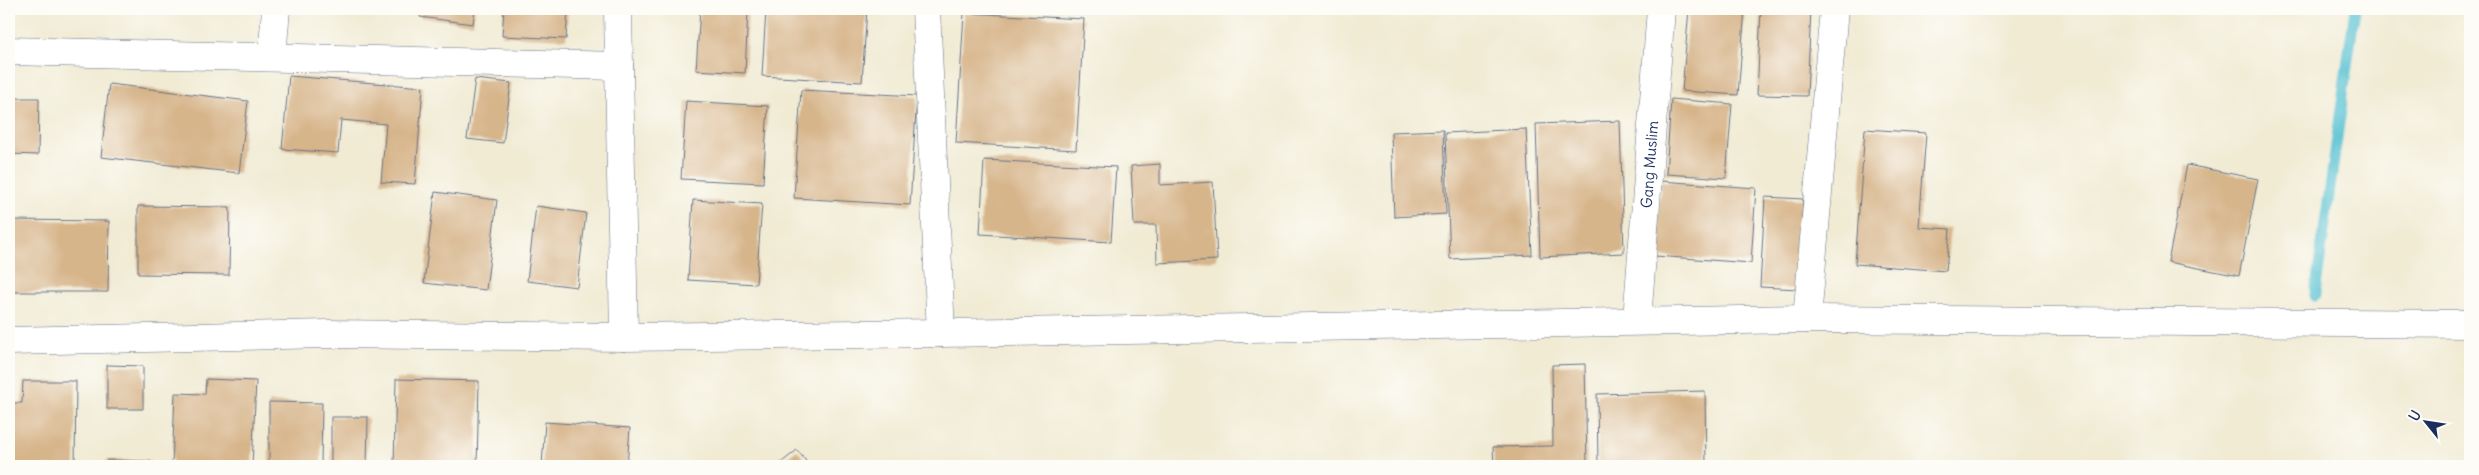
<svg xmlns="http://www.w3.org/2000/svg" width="2479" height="475" font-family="Delius,sans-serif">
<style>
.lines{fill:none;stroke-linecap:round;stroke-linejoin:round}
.stream{stroke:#56c1d2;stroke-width:11}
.building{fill:#d7b58b}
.street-casing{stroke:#667187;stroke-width:29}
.street{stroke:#fff;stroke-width:28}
.labels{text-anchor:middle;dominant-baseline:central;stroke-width:4.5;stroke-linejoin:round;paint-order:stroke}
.street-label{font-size:15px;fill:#1b2f5e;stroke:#fdfcf7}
</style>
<rect width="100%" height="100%" fill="#fdfcf7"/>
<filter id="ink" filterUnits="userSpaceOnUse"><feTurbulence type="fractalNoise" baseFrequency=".02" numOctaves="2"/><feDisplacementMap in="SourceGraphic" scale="10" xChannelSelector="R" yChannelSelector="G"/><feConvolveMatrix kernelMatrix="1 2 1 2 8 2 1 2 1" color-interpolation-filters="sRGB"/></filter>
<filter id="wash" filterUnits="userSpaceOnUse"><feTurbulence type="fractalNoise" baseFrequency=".0096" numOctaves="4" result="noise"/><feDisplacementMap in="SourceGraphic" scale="20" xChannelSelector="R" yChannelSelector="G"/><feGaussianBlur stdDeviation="1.12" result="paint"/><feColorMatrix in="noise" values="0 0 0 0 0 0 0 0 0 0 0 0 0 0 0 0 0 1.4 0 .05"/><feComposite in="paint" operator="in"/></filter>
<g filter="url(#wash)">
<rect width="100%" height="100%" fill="#f1ebd4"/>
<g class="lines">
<path class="stream" d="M 2315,295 L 2355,9"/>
</g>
<g id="blocks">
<path class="building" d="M 421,9 L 475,9 L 473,24 L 420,17 Z
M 504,9 L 568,9 L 566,39 L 502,36 Z
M 700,9 L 748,9 L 745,73 L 696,70 Z
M 766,9 L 867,9 L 862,82 L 762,76 Z
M 1689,9 L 1745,9 L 1738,95 L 1682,91 Z
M 1761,9 L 1811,9 L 1807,96 L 1757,95 Z
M 964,13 L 1084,19 L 1076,150 L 956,143 Z
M 289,76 L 423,87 L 415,184 L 381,182 L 386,124 L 341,120 L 338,153 L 282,149 Z
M 475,79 L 511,83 L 503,143 L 467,139 Z
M 109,84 L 248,101 L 239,173 L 101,157 Z
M 801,90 L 917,96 L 910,205 L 794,198 Z
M 9,98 L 39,98 L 38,155 L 9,154 Z
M 1671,99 L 1732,104 L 1726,178 L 1666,174 Z
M 686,101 L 768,106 L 763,183 L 681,179 Z
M 1620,121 L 1624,253 L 1540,257 L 1536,124 Z
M 1526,129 L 1532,255 L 1450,259 L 1445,133 Z
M 1865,129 L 1926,133 L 1919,227 L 1950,229 L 1946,271 L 1855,264 Z
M 1443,130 L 1446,214 L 1394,217 L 1391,132 Z
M 984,160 L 1116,167 L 1111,242 L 980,234 Z
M 1160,164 L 1160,185 L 1213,182 L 1217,260 L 1157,263 L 1156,225 L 1134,225 L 1131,166 Z
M 2187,165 L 2258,179 L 2239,276 L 2168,262 Z
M 1661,181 L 1756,188 L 1751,263 L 1655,256 Z
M 435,192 L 497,200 L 486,290 L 424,283 Z
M 1765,197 L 1803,199 L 1798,289 L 1760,287 Z
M 693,200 L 762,204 L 756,284 L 688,280 Z
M 138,206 L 230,207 L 229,275 L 138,274 Z
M 536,206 L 586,213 L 577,287 L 527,281 Z
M 9,220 L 109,221 L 108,292 L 9,292 Z
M 1585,364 L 1587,466 L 1494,466 L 1493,447 L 1553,446 L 1552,365 Z
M 107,365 L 143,366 L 143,409 L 107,409 Z
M 206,379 L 256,381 L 252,466 L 172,466 L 175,393 L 205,394 Z
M 396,379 L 479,381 L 477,466 L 394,466 Z
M 23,381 L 76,381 L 75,466 L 9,466 L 9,403 L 22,403 Z
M 1705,391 L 1706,466 L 1598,466 L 1597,394 Z
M 269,402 L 322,403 L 321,466 L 269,466 Z
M 331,417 L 368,417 L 367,466 L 331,466 Z
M 545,422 L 630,428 L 627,466 L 542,466 Z
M 797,450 L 810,466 L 777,466 Z
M 107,460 L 150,461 L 150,466 L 107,466 Z"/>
</g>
</g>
<g filter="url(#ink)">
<use href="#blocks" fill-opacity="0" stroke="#667187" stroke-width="1"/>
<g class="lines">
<defs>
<g id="street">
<path d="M 618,9 L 624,337"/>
<path d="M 926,9 L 941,333"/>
<path d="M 9,51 L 619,66"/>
<path d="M 272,57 L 276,9"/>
<path d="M 1807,319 L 1834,9"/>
<path id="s1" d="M 1637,320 L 1661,9"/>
<path d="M 9,341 L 327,334 L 624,337 L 941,333 L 1807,319 L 2470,324"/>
</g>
</defs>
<use href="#street" class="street-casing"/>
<use href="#street" class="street"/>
</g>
</g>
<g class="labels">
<g class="street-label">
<text stroke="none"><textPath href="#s1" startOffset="156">Gang Muslim</textPath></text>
</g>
</g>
<rect width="2479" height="475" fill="none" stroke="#fdfcf7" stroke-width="30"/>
<g transform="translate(2426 422) rotate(300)" stroke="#fdfcf7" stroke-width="4" paint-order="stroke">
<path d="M0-4L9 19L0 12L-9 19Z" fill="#1b2f5e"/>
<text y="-8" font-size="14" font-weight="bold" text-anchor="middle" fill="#1b2f5e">U</text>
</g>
</svg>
